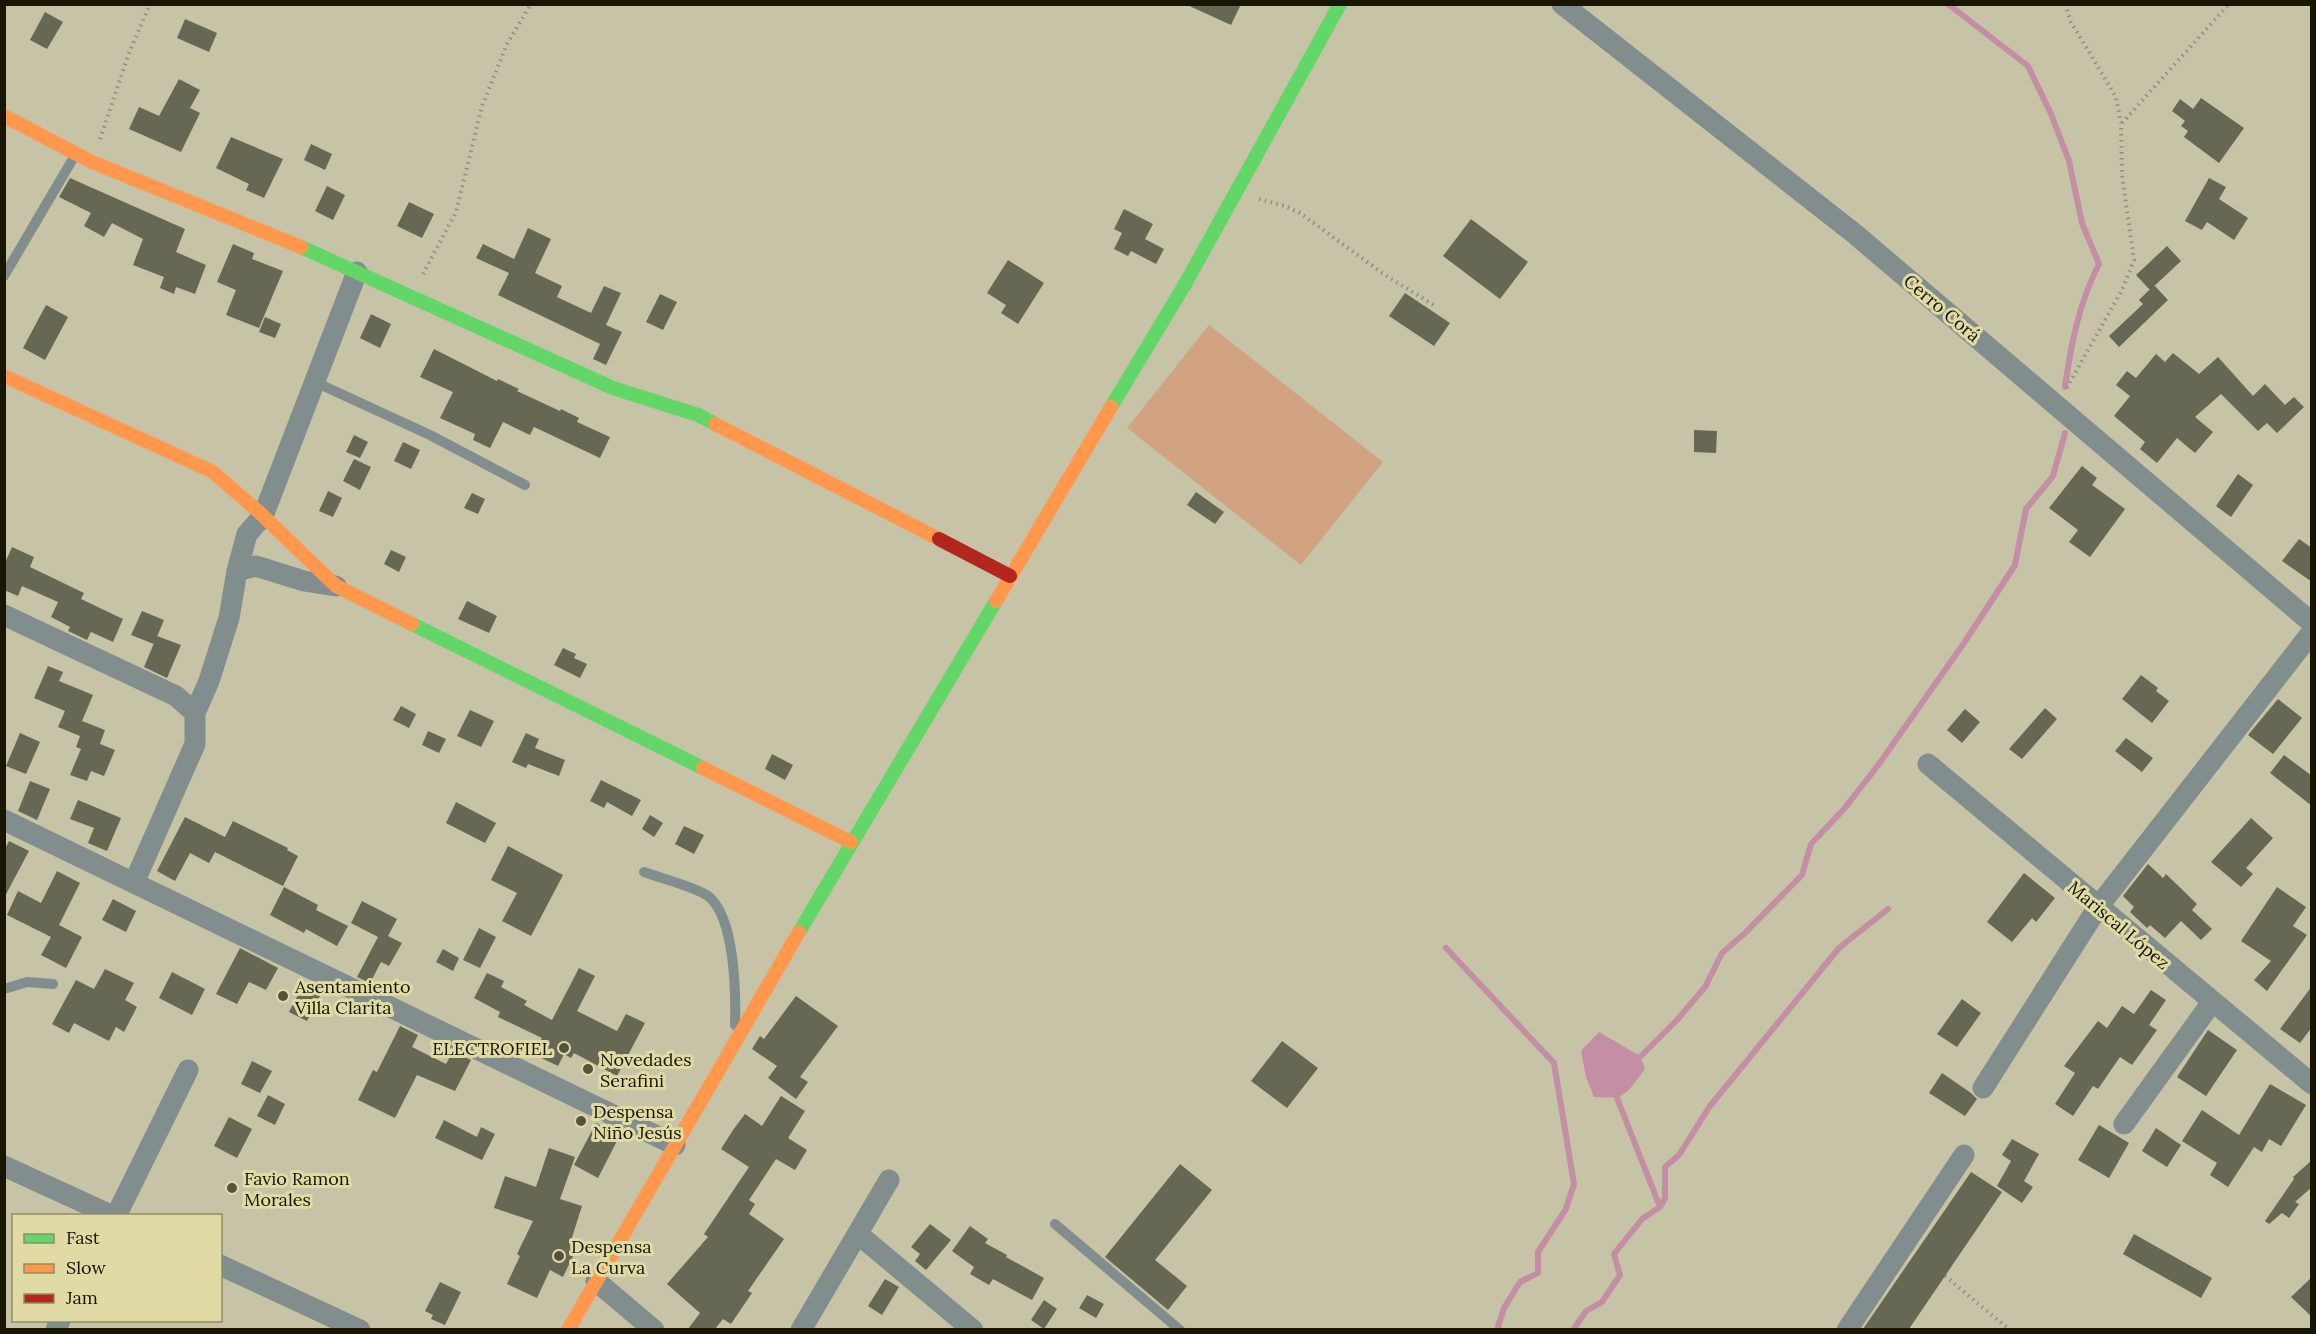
<svg xmlns="http://www.w3.org/2000/svg" width="2316" height="1334" font-family="Lora,serif">
<style>
.green{fill:#d1a383}
.water{fill:#c48ea5}
.lines{fill:none;stroke-linecap:round;stroke-linejoin:round}
.stream{stroke:#c48ea5;stroke-width:6}
.building{fill:#676854}
.path{stroke:#8a9089;stroke-width:4;stroke-dasharray:1.5 4.5;stroke-linecap:butt}
.lane{stroke:#828d8d;stroke-width:10}
.street{stroke:#828d8d;stroke-width:21}
.fast{stroke:#63d668;stroke-width:14}
.slow{stroke:#ff974d;stroke-width:14}
.jam{stroke:#b3261e;stroke-width:14}
.poi-dot{fill:#55533c;stroke:#e0dba5;stroke-width:2}
.labels{text-anchor:middle;dominant-baseline:central;stroke-width:6;stroke-linejoin:round;paint-order:stroke}
.street-label{font-size:18px;fill:#181603;stroke:#e0dba5}
.poi-label{font-size:18px;fill:#181603;stroke:#e0dba5;text-anchor:start}
</style>
<rect width="100%" height="100%" fill="#c6c3a6"/>
<path class="green" d="M 1209,325 L 1383,462 L 1301,565 L 1127,428 Z"/>
<path class="water" d="M 1599,1032 L 1640,1056 L 1645,1069 C 1625,1095 1628,1099 1594,1097 L 1586,1077 L 1581,1051 Z"/>
<g class="lines">
<path class="stream" d="M 1948,4 L 2028,66 L 2051,114 L 2069,161 L 2082,223 L 2099,264 C 2079,303 2071,344 2065,387
M 1446,948 L 1554,1063 L 1574,1184 L 1566,1209 L 1538,1252 L 1538,1273 L 1520,1282 L 1504,1308 L 1497,1330
M 1636,1061 L 1677,1020 L 1705,987 L 1722,953 L 1744,934 L 1802,875 L 1811,844 L 1844,809 L 1879,764 L 1964,643 L 2015,565 L 2026,509 L 2053,476 L 2065,433
M 1618,1092 L 1617,1098 L 1660,1207
M 1573,1330 L 1586,1311 L 1602,1302 L 1620,1275 L 1614,1254 L 1642,1219 L 1660,1207 L 1665,1198 L 1665,1167 L 1679,1155 L 1710,1106 L 1839,948 L 1888,909"/>
</g>
<path class="building" d="M 1185,4 L 1241,4 L 1231,25 Z
M 45,12 L 63,22 L 47,49 L 30,40 Z
M 185,19 L 217,33 L 209,52 L 177,38 Z
M 179,79 L 200,90 L 190,108 L 200,113 L 181,152 L 129,129 L 139,107 L 159,116 Z
M 2201,98 L 2244,128 L 2219,163 L 2184,137 L 2188,131 L 2181,126 L 2185,121 L 2172,111 L 2180,99 L 2193,109 Z
M 231,137 L 283,159 L 264,198 L 246,190 L 249,184 L 216,168 Z
M 311,144 L 332,154 L 325,170 L 304,160 Z
M 70,178 L 185,229 L 176,252 L 206,265 L 195,294 L 176,287 L 174,294 L 160,288 L 164,277 L 133,265 L 143,239 L 112,223 L 104,237 L 84,226 L 91,213 L 59,197 Z
M 2209,178 L 2226,187 L 2219,199 L 2248,218 L 2234,240 L 2207,222 L 2202,230 L 2185,221 Z
M 327,186 L 345,195 L 333,220 L 315,211 Z
M 409,202 L 434,214 L 422,238 L 397,226 Z
M 1124,209 L 1153,224 L 1145,239 L 1164,249 L 1156,264 L 1131,251 L 1128,256 L 1114,249 L 1122,233 L 1114,229 Z
M 1471,219 L 1528,262 L 1500,299 L 1443,256 Z
M 528,228 L 551,239 L 535,273 L 562,286 L 557,297 L 591,313 L 604,286 L 621,293 L 606,325 L 622,332 L 606,365 L 593,359 L 600,344 L 498,295 L 509,273 L 476,258 L 483,244 L 514,259 Z
M 233,244 L 254,253 L 252,259 L 283,271 L 259,328 L 226,315 L 236,290 L 217,282 Z
M 2167,246 L 2181,261 L 2150,290 L 2136,275 Z
M 1008,260 L 1044,283 L 1018,324 L 1001,313 L 1006,305 L 987,293 Z
M 2154,285 L 2168,300 L 2119,347 L 2109,336 L 2143,304 L 2139,300 Z
M 1405,293 L 1450,323 L 1434,346 L 1389,316 Z
M 660,294 L 677,302 L 663,330 L 646,322 Z
M 46,305 L 68,317 L 45,360 L 23,348 Z
M 371,314 L 391,324 L 380,348 L 360,338 Z
M 265,317 L 281,324 L 275,338 L 259,332 Z
M 434,349 L 497,381 L 498,379 L 519,389 L 517,391 L 560,411 L 561,409 L 579,418 L 577,422 L 610,437 L 600,458 L 534,427 L 530,435 L 503,422 L 490,448 L 473,440 L 475,434 L 440,418 L 453,392 L 420,377 Z
M 2173,353 L 2199,374 L 2218,357 L 2253,396 L 2265,384 L 2285,405 L 2294,397 L 2304,407 L 2277,433 L 2267,423 L 2258,431 L 2221,394 L 2195,417 L 2213,432 L 2195,453 L 2177,438 L 2157,463 L 2140,449 L 2145,442 L 2114,416 L 2130,396 L 2116,385 L 2127,371 L 2136,378 L 2156,354 L 2165,362 Z
M 1694,430 L 1717,431 L 1716,453 L 1694,452 Z
M 354,435 L 368,442 L 360,458 L 346,452 Z
M 403,442 L 420,450 L 411,469 L 394,461 Z
M 354,459 L 371,467 L 360,490 L 343,481 Z
M 2082,466 L 2097,478 L 2092,485 L 2125,509 L 2090,557 L 2069,542 L 2078,530 L 2049,508 Z
M 2238,474 L 2253,485 L 2231,517 L 2216,506 Z
M 328,491 L 342,498 L 333,517 L 319,511 Z
M 1196,492 L 1224,512 L 1215,524 L 1187,505 Z
M 472,493 L 485,499 L 478,514 L 464,508 Z
M 2299,539 L 2312,548 L 2312,582 L 2282,561 Z
M 12,547 L 34,557 L 30,567 L 84,593 L 81,599 L 123,619 L 113,642 L 91,632 L 87,640 L 68,631 L 70,627 L 51,617 L 58,602 L 22,586 L 18,596 L 4,590 L 4,565 Z
M 391,550 L 406,557 L 399,572 L 384,564 Z
M 467,601 L 497,616 L 489,633 L 458,619 Z
M 142,611 L 164,620 L 154,644 L 131,635 Z
M 157,636 L 181,645 L 167,678 L 144,667 Z
M 563,648 L 576,654 L 574,658 L 587,664 L 580,678 L 554,665 Z
M 48,666 L 63,672 L 59,681 L 93,695 L 82,721 L 105,730 L 100,744 L 115,750 L 104,776 L 91,771 L 87,781 L 70,775 L 81,749 L 76,747 L 80,736 L 58,727 L 65,711 L 34,698 Z
M 2141,675 L 2158,688 L 2156,691 L 2169,701 L 2152,723 L 2122,699 Z
M 2278,699 L 2302,718 L 2273,754 L 2248,735 Z
M 401,706 L 416,714 L 409,728 L 393,720 Z
M 2045,708 L 2057,719 L 2022,759 L 2009,749 Z
M 1965,709 L 1980,722 L 1962,743 L 1947,730 Z
M 470,710 L 494,721 L 481,747 L 457,736 Z
M 428,731 L 446,739 L 439,753 L 422,745 Z
M 20,733 L 40,742 L 26,774 L 6,766 Z
M 526,733 L 539,739 L 535,748 L 565,760 L 559,776 L 528,764 L 526,768 L 512,762 Z
M 2126,738 L 2153,758 L 2142,772 L 2115,751 Z
M 772,754 L 793,765 L 785,780 L 765,769 Z
M 2284,755 L 2312,776 L 2312,806 L 2270,773 Z
M 601,780 L 641,800 L 632,816 L 607,802 L 604,808 L 590,801 Z
M 30,781 L 50,789 L 37,820 L 18,811 Z
M 78,800 L 121,818 L 107,851 L 88,843 L 94,828 L 70,819 Z
M 456,802 L 496,823 L 485,843 L 446,823 Z
M 650,815 L 663,823 L 654,837 L 642,829 Z
M 185,817 L 225,837 L 233,821 L 288,848 L 287,850 L 298,856 L 283,886 L 215,852 L 209,863 L 190,853 L 175,881 L 157,871 Z
M 2251,818 L 2273,838 L 2246,868 L 2253,874 L 2241,887 L 2211,862 Z
M 684,826 L 704,835 L 694,854 L 675,844 Z
M 9,841 L 29,851 L 4,898 L 4,851 Z
M 508,846 L 563,875 L 531,936 L 502,921 L 517,893 L 491,880 Z
M 2148,864 L 2163,878 L 2166,874 L 2197,904 L 2192,910 L 2212,929 L 2201,940 L 2181,921 L 2165,938 L 2150,925 L 2147,928 L 2130,912 L 2134,907 L 2123,896 Z
M 57,871 L 80,883 L 59,925 L 82,937 L 66,968 L 41,955 L 51,937 L 7,915 L 18,891 L 41,903 Z
M 2024,873 L 2055,898 L 2036,922 L 2032,918 L 2012,942 L 1987,922 Z
M 284,887 L 318,905 L 316,910 L 348,926 L 337,946 L 306,929 L 304,933 L 270,915 Z
M 2277,887 L 2306,907 L 2293,926 L 2307,935 L 2267,991 L 2254,980 L 2271,961 L 2241,941 Z
M 113,899 L 136,911 L 126,932 L 102,920 Z
M 362,901 L 397,919 L 388,936 L 402,943 L 389,966 L 381,962 L 370,983 L 357,977 L 378,937 L 351,923 Z
M 479,928 L 496,937 L 480,968 L 463,960 Z
M 240,948 L 278,968 L 266,990 L 249,982 L 237,1004 L 216,994 Z
M 443,949 L 459,958 L 453,971 L 436,962 Z
M 579,968 L 595,976 L 577,1011 L 617,1031 L 626,1014 L 645,1023 L 617,1076 L 574,1053 L 571,1058 L 564,1054 L 558,1066 L 533,1054 L 542,1038 L 498,1017 L 500,1012 L 474,998 L 487,973 L 504,981 L 501,987 L 527,1001 L 524,1005 L 552,1020 Z
M 105,969 L 134,983 L 125,1000 L 137,1007 L 124,1032 L 116,1027 L 109,1041 L 74,1023 L 69,1033 L 52,1024 L 76,980 L 94,989 Z
M 172,972 L 205,989 L 192,1015 L 159,998 Z
M 2312,986 L 2312,1027 L 2300,1043 L 2280,1029 Z
M 302,987 L 320,996 L 307,1021 L 289,1012 Z
M 2151,990 L 2166,1000 L 2149,1025 L 2157,1030 L 2132,1065 L 2120,1057 L 2098,1089 L 2093,1086 L 2073,1116 L 2055,1104 L 2075,1073 L 2064,1066 L 2098,1021 L 2107,1028 L 2122,1006 L 2134,1014 Z
M 796,996 L 838,1026 L 800,1077 L 808,1082 L 796,1099 L 768,1078 L 777,1066 L 752,1049 L 760,1036 L 764,1039 Z
M 1962,999 L 1981,1013 L 1957,1047 L 1937,1034 Z
M 400,1026 L 418,1035 L 412,1047 L 446,1064 L 453,1051 L 471,1060 L 455,1091 L 417,1075 L 395,1118 L 358,1100 L 373,1070 L 377,1072 Z
M 2208,1030 L 2237,1050 L 2206,1096 L 2177,1077 Z
M 1282,1041 L 1318,1068 L 1287,1108 L 1251,1081 Z
M 252,1061 L 272,1071 L 260,1093 L 241,1084 Z
M 1942,1073 L 1971,1093 L 1977,1099 L 1965,1116 L 1929,1093 Z
M 2270,1084 L 2306,1105 L 2281,1146 L 2269,1139 L 2262,1152 L 2254,1147 L 2228,1187 L 2210,1175 L 2217,1163 L 2182,1141 L 2202,1110 L 2239,1135 Z
M 268,1095 L 285,1104 L 275,1125 L 257,1116 Z
M 781,1096 L 805,1111 L 788,1138 L 807,1150 L 795,1170 L 776,1159 L 749,1200 L 755,1204 L 749,1214 L 784,1239 L 748,1291 L 752,1293 L 731,1324 L 723,1319 L 715,1329 L 688,1329 L 700,1313 L 667,1284 L 708,1237 L 704,1234 L 749,1167 L 721,1149 L 733,1130 L 745,1114 L 762,1126 Z
M 229,1117 L 252,1129 L 237,1158 L 214,1146 Z
M 444,1120 L 477,1137 L 481,1127 L 495,1134 L 482,1160 L 435,1138 Z
M 596,1123 L 620,1135 L 598,1178 L 574,1165 Z
M 2099,1125 L 2129,1143 L 2109,1178 L 2078,1160 Z
M 2156,1128 L 2181,1145 L 2167,1167 L 2142,1151 Z
M 2012,1139 L 2039,1154 L 2024,1181 L 2033,1187 L 2022,1203 L 1997,1186 L 2011,1161 L 2002,1155 Z
M 549,1148 L 575,1157 L 560,1199 L 582,1206 L 570,1244 L 577,1248 L 563,1277 L 550,1270 L 537,1298 L 507,1284 L 520,1256 L 517,1254 L 533,1221 L 494,1208 L 505,1176 L 536,1187 Z
M 2312,1160 L 2312,1187 L 2295,1202 L 2299,1204 L 2289,1218 L 2282,1213 L 2269,1224 L 2265,1221 L 2294,1179 L 2293,1177 Z
M 1180,1164 L 1212,1190 L 1155,1260 L 1187,1286 L 1168,1310 L 1105,1257 Z
M 1971,1172 L 2002,1192 L 1909,1329 L 1863,1329 Z
M 930,1224 L 951,1240 L 926,1270 L 915,1261 L 920,1254 L 911,1247 Z
M 970,1226 L 988,1239 L 985,1243 L 1007,1255 L 1006,1257 L 1044,1278 L 1032,1300 L 993,1279 L 989,1285 L 970,1274 L 974,1267 L 952,1251 Z
M 2134,1234 L 2212,1278 L 2201,1298 L 2123,1254 Z
M 2312,1277 L 2312,1317 L 2291,1297 Z
M 885,1279 L 899,1287 L 882,1315 L 868,1306 Z
M 440,1282 L 461,1292 L 445,1325 L 431,1319 L 433,1315 L 425,1311 Z
M 1087,1295 L 1104,1304 L 1096,1318 L 1079,1308 Z
M 1044,1300 L 1057,1309 L 1044,1329 L 1031,1320 Z"/>
<g class="lines">
<path class="path" d="M 2065,4 L 2071,22 L 2116,97 L 2121,123 L 2122,175 L 2134,260 L 2122,290 L 2066,389
M 2122,123 L 2229,4
M 100,139 L 129,53 L 150,4
M 1259,199 L 1285,206 L 1300,213 L 1385,275 L 1437,307
M 423,274 L 456,212 L 482,106 L 507,44 L 531,4
M 1945,1276 L 2010,1330"/>
<path class="lane" d="M 4,276 L 74,157
M 315,382 L 430,435 L 525,485
M 644,872 C 660,878 696,887 708,896 C 735,917 736,993 735,1025
M 4,989 L 27,982 L 53,984
M 1055,1224 L 1180,1330"/>
<path class="street" d="M 1562,4 L 1855,234 L 2312,623
M 237,571 L 256,566 L 304,581 L 336,586
M 4,615 L 176,696 L 195,713
M 1928,764 L 2312,1084
M 4,820 L 675,1145
M 134,883 L 195,744 L 195,713 L 209,681 L 229,618 L 237,571 L 247,534 L 263,516 L 357,272
M 1983,1088 L 2098,907 L 2312,632
M 2124,1124 L 2212,1002
M 4,1166 L 113,1216
M 116,1216 L 188,1070
M 858,1234 L 973,1330
M 220,1265 L 360,1330
M 596,1281 L 654,1330
M 56,1330 L 60,1320
M 801,1330 L 889,1180
M 1847,1330 L 1964,1155"/>
<path class="fast" d="M 301,247 L 613,388 L 698,415 L 715,424
M 1111,407 L 1184,286 L 1340,4
M 412,624 L 703,768
M 799,932 L 996,601"/>
<path class="slow" d="M 4,116 L 92,162 L 301,247
M 4,376 L 213,472 L 260,513 L 336,586 L 412,624
M 715,424 L 939,539
M 996,601 L 1111,407
M 703,768 L 851,842
M 568,1330 L 799,932"/>
<path class="jam" d="M 939,539 L 1010,576"/>
</g>
<g class="poi-dot">
<circle cx="283" cy="996" r="6"/>
<circle cx="564" cy="1048" r="6"/>
<circle cx="588" cy="1069" r="6"/>
<circle cx="581" cy="1121" r="6"/>
<circle cx="232" cy="1188" r="6"/>
<circle cx="559" cy="1256" r="6"/>
</g>
<g class="labels">
<g class="street-label">
<text transform="translate(1942 308) rotate(40)">Cerro Corá</text>
<text transform="translate(2119 925) rotate(40)">Mariscal López</text>
</g>
<g class="poi-label">
<text x="295" y="986">Asentamiento<tspan x="295" dy="21">Villa Clarita</tspan></text>
<text x="552" y="1048" text-anchor="end">ELECTROFIEL</text>
<text x="600" y="1059">Novedades<tspan x="600" dy="21">Serafini</tspan></text>
<text x="593" y="1111">Despensa<tspan x="593" dy="21">Niño Jesús</tspan></text>
<text x="244" y="1178">Favio Ramon<tspan x="244" dy="21">Morales</tspan></text>
<text x="571" y="1246">Despensa<tspan x="571" dy="21">La Curva</tspan></text>
</g>
</g>
<rect width="2316" height="1334" fill="none" stroke="#181603" stroke-width="12"/>
<rect x="12" y="1214" width="210" height="108" fill="#e0dba5" stroke="#908c64" stroke-width="1.5"/>
<rect x="24" y="1234" width="30" height="9" fill="#63d668" stroke="#908c64" stroke-width="1.5"/>
<text x="66" y="1244" font-size="18" fill="#181603">Fast</text>
<rect x="24" y="1264" width="30" height="9" fill="#ff974d" stroke="#908c64" stroke-width="1.5"/>
<text x="66" y="1274" font-size="18" fill="#181603">Slow</text>
<rect x="24" y="1294" width="30" height="9" fill="#b3261e" stroke="#908c64" stroke-width="1.5"/>
<text x="66" y="1304" font-size="18" fill="#181603">Jam</text>
</svg>
